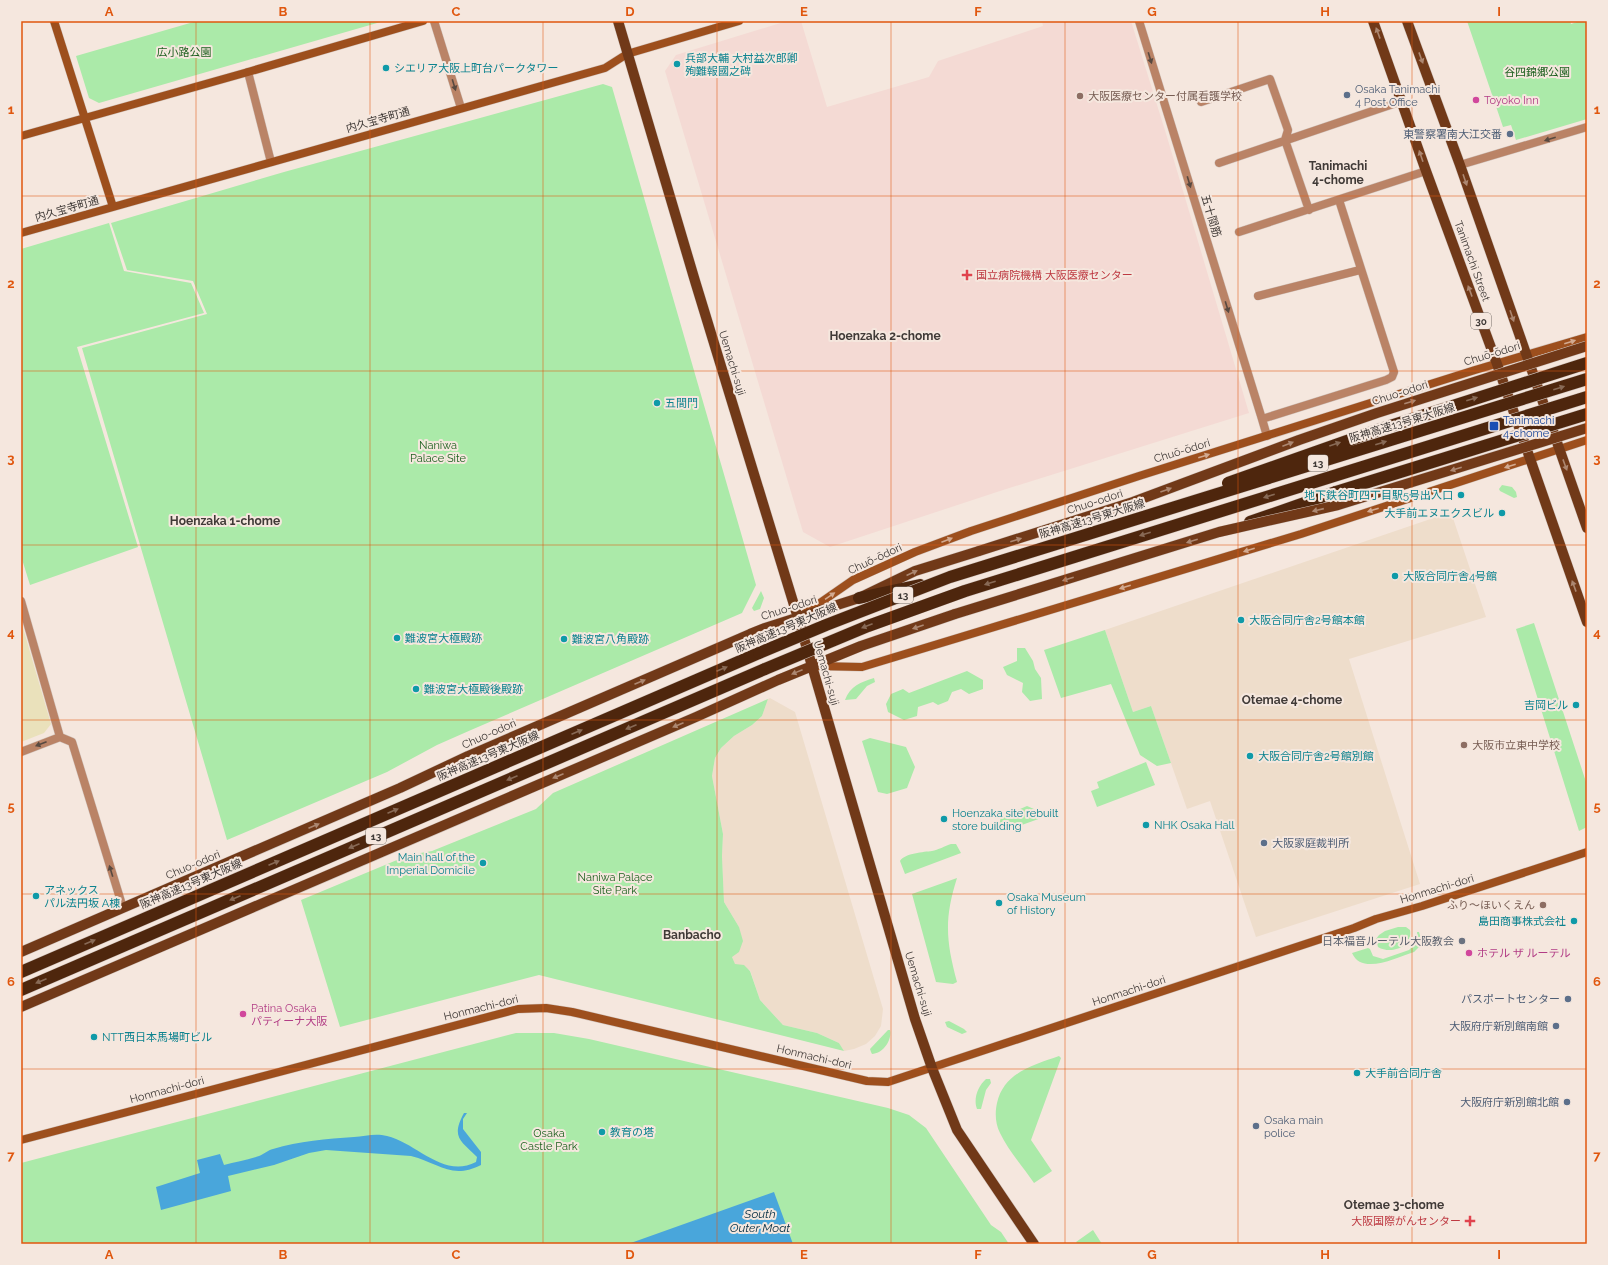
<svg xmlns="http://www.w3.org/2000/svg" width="1608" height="1265" font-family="Raleway,'Noto Sans JP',sans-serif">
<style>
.commercial{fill:#eeddcb}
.medical{fill:#f4dad4}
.green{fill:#abeaa9}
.sand{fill:#eae1bb}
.water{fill:#49a6db}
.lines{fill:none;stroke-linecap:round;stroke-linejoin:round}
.street-casing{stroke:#d1c4bd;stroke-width:9}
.secondary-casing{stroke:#d1c4bd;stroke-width:9}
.primary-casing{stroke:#d1c4bd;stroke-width:11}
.highway-casing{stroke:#d1c4bd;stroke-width:13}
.street{stroke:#ba8366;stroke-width:8}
.secondary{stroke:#9d4f1d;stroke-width:8}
.primary{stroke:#713918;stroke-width:10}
.highway{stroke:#4e260d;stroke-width:12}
.primary-bridge-casing{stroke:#d1c4bd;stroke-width:11;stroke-linecap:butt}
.highway-bridge-casing{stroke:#d1c4bd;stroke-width:13;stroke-linecap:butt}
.primary-bridge{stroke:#713918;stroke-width:10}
.highway-bridge{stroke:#4e260d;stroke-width:12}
.oneway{fill:#ac8771}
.oneway2{fill:#584940}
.oneway3{fill:#d2aa91}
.oneway4{fill:#886a56}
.grid{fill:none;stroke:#e0570e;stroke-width:1;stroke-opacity:0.55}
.culture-dot{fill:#0f9aa8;stroke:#f5e7de;stroke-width:1.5}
.service-dot{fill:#5c6f8a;stroke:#f5e7de;stroke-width:1.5}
.education-dot{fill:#8d6e63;stroke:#f5e7de;stroke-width:1.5}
.hotel-dot{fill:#d1479c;stroke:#f5e7de;stroke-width:1.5}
.health-dot{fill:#e0444e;stroke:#f5e7de;stroke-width:1.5}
.transit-dot{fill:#1a4fb4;stroke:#f5e7de;stroke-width:1.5}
.worship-dot{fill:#6b7280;stroke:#f5e7de;stroke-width:1.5}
.labels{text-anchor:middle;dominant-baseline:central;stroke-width:4;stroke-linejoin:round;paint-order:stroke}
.shield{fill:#f5e7de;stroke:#766e69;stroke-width:1}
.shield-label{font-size:10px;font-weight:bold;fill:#403a37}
.park-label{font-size:11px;fill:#1d601f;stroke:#f5e7de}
.culture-label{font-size:11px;fill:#0d838f;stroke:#f5e7de;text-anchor:start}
.service-label{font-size:11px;fill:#4e5e75;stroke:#f5e7de;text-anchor:end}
.education-label{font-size:11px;fill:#785e54;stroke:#f5e7de;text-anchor:start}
.hotel-label{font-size:11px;fill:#b23c85;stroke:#f5e7de;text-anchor:start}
.street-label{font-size:11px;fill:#403a37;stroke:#f5e7de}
.health-label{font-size:11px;fill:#be3a42;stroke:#f5e7de;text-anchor:start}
.transit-label{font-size:11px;fill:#164399;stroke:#f5e7de;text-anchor:start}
.worship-label{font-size:11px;fill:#5b616d;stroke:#f5e7de;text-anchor:end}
.neighbourhood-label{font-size:12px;font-weight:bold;fill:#403a37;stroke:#f5e7de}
.water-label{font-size:12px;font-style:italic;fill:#032d43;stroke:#f5e7de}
.neatline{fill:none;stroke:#e0570e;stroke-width:1.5}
.grid-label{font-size:13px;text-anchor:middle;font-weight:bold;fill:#e0570e}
</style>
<rect width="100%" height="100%" fill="#f5e7de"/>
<path class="commercial" d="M 1451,512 L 1486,617 L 1349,659 L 1420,884 L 1256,937 L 1210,801 L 1187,809 L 1151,706 L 1133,712 L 1105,630 Z
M 770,698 L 795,712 L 883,1009 L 881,1026 L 875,1036 L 866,1044 L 854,1049 L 844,1051 L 839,1043 L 817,1033 L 783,1025 L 760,1000 L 750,970 L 735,965 L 732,957 L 739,927 L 724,902 L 722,856 L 723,834 L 712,776 L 715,758 L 721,748 L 734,736 L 752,725 L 762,716 L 768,699 Z"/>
<path class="medical" d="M 787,21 L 801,21 L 827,107 L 929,77 L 938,61 L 1043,26 L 1042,21 L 1131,21 L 1167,137 L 1249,413 L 1000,491 L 830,547 L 803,532 L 665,71 L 676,55 Z"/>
<path class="green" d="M 197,21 L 384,21 L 99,103 L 89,98 L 76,56 Z
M 1467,21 L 1570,21 L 1571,24 L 1580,21 L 1587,21 L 1587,119 L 1516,140 L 1511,125 L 1503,127 Z
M 603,84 L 612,87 L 756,585 L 742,613 L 471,730 L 437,745 L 387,772 L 227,840 L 82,348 L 207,314 L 193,281 L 127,270 L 111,223 L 284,172 Z
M 109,223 L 124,271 L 191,283 L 204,313 L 77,347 L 138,547 L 30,585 L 21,556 L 21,249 Z
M 1502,485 L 1512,487 L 1516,492 L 1517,497 L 1514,498 L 1500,491 L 1499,489 Z
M 761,591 L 764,598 L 760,609 L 754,611 L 752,608 Z
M 1534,623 L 1587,785 L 1587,827 L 1579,831 L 1516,629 Z
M 1105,630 L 1133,712 L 1151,706 L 1171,763 L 1157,766 L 1140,755 L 1111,684 L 1061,698 L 1044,650 Z
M 1017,648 L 1025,648 L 1033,661 L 1035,669 L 1041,678 L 1042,699 L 1030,701 L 1022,692 L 1023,683 L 1007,675 L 1003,667 L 1017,661 Z
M 967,671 L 983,680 L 983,689 L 969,694 L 961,689 L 952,692 L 948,701 L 938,705 L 933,702 L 918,707 L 917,716 L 904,720 L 888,712 L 886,704 L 891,694 L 903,689 L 909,693 Z
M 874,678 L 875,682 L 867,686 L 856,699 L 845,700 C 850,686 861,682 874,678 Z
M 768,699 L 762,716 L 752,725 L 734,736 L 721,748 L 715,758 L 712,776 L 723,834 L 722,856 L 724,902 L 739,927 L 743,941 L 739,952 L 732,957 L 735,964 L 744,965 L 750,971 L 760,1000 L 783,1025 L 817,1033 L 839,1043 L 844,1051 L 539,975 L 340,1027 L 301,900 L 409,855 L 432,851 L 536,809 L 553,793 Z
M 870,738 L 906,747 L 915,767 L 907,788 L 887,794 L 878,792 L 862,741 Z
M 1146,762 L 1155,785 L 1097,807 L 1091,791 L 1099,788 L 1097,782 Z
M 1027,806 L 1034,809 L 1037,813 L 1042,811 L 1044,817 L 1019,826 L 999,825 L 1001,817 Z
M 951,844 L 956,844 L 961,853 L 905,874 L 900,861 C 905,853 924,852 932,851 C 938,850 945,846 951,844 Z
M 957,878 C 944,919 946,941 957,982 L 953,984 L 936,982 L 912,894 Z
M 1398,927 L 1406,927 L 1410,930 C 1413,947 1391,955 1378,947 L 1376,939 L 1379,935 L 1385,931 Z
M 1417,932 L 1419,932 L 1422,942 L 1419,947 L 1414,952 C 1397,957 1362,976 1352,953 L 1368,948 L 1370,949 L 1373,956 L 1383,959 L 1409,950 L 1418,941 Z
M 949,1021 L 964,1029 L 967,1032 L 962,1034 L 947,1027 L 945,1022 Z
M 888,1030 L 890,1030 C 892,1041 883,1053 872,1054 L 871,1052 L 870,1049 Z
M 516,1033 L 554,1033 L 589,1039 L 888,1108 L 909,1115 L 926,1128 L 991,1225 L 1001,1232 L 1009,1244 L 21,1244 L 21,1163 Z
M 1059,1056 L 1061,1058 L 1031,1140 L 1052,1171 L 1034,1183 C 1023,1167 1008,1150 1000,1133 C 995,1123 995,1112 997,1103 C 1004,1072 1034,1065 1059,1056 Z
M 986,1079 L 990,1079 L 991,1083 L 986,1090 L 981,1109 L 977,1109 C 973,1099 978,1086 986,1079 Z
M 1093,1230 L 1102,1244 L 1078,1244 L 1076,1242 Z"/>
<path class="sand" d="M 21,621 L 51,724 L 44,733 L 21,742 Z"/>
<path class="water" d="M 464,1113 L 467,1113 L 463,1119 L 463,1129 L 481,1152 L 481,1165 C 451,1180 439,1163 411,1156 L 326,1150 L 309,1153 L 274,1165 L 228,1176 L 231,1191 L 161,1210 L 156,1187 L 200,1173 L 197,1160 L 220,1154 L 224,1165 C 235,1162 248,1160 259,1156 C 264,1154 268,1150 273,1149 C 299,1141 327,1139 354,1137 C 365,1136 376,1133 387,1136 C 417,1143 443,1179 476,1162 L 477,1157 C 460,1140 451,1137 464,1113 Z
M 774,1192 L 793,1244 L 628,1244 Z"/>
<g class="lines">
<defs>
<path id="street" d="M 434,21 L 461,108
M 1139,21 L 1262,419
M 248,72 L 271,162
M 1201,102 L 1270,79 L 1288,130 L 1285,140 L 1309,210
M 1219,163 L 1402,101
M 1460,165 L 1587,127
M 1239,232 L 1426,171
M 1258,296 L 1360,270
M 1267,436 L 1262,419 L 1386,380 L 1392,377 L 1394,372 L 1339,200
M 21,601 L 60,737
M 21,752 L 60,737 L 72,742 L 123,908"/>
<path id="secondary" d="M 54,21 L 113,207
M 21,136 L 248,72 L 423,21
M 21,233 L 605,68 L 627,54 L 739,21
M 804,614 L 853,580 L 915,552 L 971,531 L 1139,476 L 1475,370 L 1587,337
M 815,666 L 862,667 L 1301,534 L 1587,440
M 21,1140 L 518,1009 L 546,1008 L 572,1012 L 867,1081 L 888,1082 L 1354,928 L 1376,919 L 1422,906 L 1587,852"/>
<path id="primary" d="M 618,21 L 695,281 L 798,618 L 915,1019 L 932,1068 L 957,1130 L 1034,1244
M 1373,21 L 1426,171 L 1497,364 L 1587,622
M 1407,21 L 1460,165 L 1587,528
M 21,952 L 400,788 L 468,756 L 750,634 L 765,628 L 859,598 L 915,571 L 979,551
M 21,1007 L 696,717 L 778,680 L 861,646 L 955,614"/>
<path id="highway" d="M 1250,522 L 1336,492
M 859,598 L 920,585
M 21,972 L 759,653
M 21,990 L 765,669"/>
</defs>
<use href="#street" class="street-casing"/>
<use href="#secondary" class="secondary-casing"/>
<use href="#primary" class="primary-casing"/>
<use href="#highway" class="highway-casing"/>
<use href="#street" class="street"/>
<use href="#secondary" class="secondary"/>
<use href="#primary" class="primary"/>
<use href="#highway" class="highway"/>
<defs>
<path id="primary-bridge" d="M 979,551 L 1133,502 L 1299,440 L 1377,413 L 1587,346
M 955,614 L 1219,532 L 1338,505 L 1587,428"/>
<path id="highway-bridge" d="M 1228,483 L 1381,429 L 1587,363
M 1336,492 L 1587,414
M 759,653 L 826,625 L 950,577 L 1587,379
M 765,669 L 868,626 L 965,591 L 1587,397"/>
</defs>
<use href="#primary-bridge" class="primary-bridge-casing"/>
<use href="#highway-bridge" class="highway-bridge-casing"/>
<use href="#primary-bridge" class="primary-bridge"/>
<use href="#highway-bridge" class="highway-bridge"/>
</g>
<defs><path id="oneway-solid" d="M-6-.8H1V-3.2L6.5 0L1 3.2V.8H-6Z"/></defs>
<g class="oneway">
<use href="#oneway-solid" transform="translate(1378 33) rotate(-110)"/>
<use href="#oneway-solid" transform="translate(1421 58) rotate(70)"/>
<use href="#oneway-solid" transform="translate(1421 156) rotate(-109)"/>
<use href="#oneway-solid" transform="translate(1465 180) rotate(71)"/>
<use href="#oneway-solid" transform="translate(1470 291) rotate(-110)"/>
<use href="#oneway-solid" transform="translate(1512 316) rotate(71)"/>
<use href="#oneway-solid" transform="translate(1410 402) rotate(-18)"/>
<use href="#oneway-solid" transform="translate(1288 444) rotate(-21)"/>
<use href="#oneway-solid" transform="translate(1565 465) rotate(70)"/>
<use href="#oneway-solid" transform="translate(1456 469) rotate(163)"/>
<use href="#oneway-solid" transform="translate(1166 490) rotate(-20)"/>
<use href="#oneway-solid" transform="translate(1318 510) rotate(167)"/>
<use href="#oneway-solid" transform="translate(1016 540) rotate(-18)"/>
<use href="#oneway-solid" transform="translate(1192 541) rotate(163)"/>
<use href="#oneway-solid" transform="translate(912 573) rotate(-24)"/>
<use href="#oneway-solid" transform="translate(1068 579) rotate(163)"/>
<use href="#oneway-solid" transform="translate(1574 586) rotate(-110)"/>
<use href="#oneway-solid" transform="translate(918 627) rotate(161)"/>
<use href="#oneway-solid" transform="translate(797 672) rotate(158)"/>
<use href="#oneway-solid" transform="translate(640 682) rotate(-23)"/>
<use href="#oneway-solid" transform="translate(678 725) rotate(157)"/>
<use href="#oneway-solid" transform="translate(558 776) rotate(157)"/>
<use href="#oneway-solid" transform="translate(314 826) rotate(-23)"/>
</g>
<g class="oneway2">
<use href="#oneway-solid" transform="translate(1150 58) rotate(73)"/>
<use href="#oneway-solid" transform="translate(454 85) rotate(73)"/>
<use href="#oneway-solid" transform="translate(1550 139) rotate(163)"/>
<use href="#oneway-solid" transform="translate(1189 182) rotate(73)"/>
<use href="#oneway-solid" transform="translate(1227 307) rotate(73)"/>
<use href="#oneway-solid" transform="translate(41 744) rotate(159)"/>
<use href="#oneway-solid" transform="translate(111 871) rotate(-107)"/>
</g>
<g class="oneway3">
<use href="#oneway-solid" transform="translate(1570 342) rotate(-17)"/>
<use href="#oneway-solid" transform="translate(1204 456) rotate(-17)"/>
<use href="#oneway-solid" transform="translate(1510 466) rotate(162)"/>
<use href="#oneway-solid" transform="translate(1373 510) rotate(162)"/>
<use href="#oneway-solid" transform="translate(947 540) rotate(-21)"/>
<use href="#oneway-solid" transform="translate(1249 550) rotate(163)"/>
<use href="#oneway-solid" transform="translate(1125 587) rotate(163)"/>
<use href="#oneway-solid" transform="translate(830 596) rotate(-34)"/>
</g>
<g class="oneway4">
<use href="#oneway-solid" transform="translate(1559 388) rotate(-17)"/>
<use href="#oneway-solid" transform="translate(1472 399) rotate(-17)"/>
<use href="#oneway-solid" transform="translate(1381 443) rotate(-17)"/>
<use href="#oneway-solid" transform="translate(1335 444) rotate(-19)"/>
<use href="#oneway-solid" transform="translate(1269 496) rotate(163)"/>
<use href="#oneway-solid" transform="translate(1145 534) rotate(163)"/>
<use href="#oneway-solid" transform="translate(990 583) rotate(162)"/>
<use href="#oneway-solid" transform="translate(867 626) rotate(159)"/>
<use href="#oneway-solid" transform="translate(722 669) rotate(-23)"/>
<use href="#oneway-solid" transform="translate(631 727) rotate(157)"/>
<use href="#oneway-solid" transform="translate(577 732) rotate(-23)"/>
<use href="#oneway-solid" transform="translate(512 778) rotate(157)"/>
<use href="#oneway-solid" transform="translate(393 811) rotate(-23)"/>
<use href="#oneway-solid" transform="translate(354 846) rotate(157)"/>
<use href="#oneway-solid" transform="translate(274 863) rotate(-23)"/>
<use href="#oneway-solid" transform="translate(235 898) rotate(157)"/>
<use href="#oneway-solid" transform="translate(90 942) rotate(-23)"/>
<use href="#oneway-solid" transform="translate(41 981) rotate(157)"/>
</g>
<path class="grid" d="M 196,21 L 196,1244M 370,21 L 370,1244M 543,21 L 543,1244M 717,21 L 717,1244M 891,21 L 891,1244M 1065,21 L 1065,1244M 1238,21 L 1238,1244M 1412,21 L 1412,1244M 21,196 L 1587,196M 21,371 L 1587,371M 21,545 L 1587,545M 21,720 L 1587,720M 21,894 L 1587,894M 21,1069 L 1587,1069"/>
<g class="culture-dot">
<circle cx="677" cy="64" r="4"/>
<circle cx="386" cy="68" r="4"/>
<circle cx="657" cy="403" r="4"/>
<circle cx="1461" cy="495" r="4"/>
<circle cx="1502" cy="513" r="4"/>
<circle cx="1395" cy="576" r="4"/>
<circle cx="1241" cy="620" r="4"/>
<circle cx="397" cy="638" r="4"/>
<circle cx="564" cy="639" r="4"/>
<circle cx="416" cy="689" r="4"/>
<circle cx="1576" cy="705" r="4"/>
<circle cx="1250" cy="756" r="4"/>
<circle cx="944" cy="819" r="4"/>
<circle cx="1146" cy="825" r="4"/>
<circle cx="483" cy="863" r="4"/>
<circle cx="36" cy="896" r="4"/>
<circle cx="999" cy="903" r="4"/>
<circle cx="1574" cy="921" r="4"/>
<circle cx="94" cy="1037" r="4"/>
<circle cx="1357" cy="1073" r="4"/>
<circle cx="602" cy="1132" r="4"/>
</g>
<g class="service-dot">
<circle cx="1347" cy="95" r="4"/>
<circle cx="1510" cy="134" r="4"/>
<circle cx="1264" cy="843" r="4"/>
<circle cx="1568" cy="999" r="4"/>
<circle cx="1556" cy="1026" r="4"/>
<circle cx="1567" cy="1102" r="4"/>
<circle cx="1256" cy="1126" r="4"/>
</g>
<g class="education-dot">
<circle cx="1080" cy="96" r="4"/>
<circle cx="1464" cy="745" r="4"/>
<circle cx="1543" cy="905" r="4"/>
</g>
<g class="hotel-dot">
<circle cx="1476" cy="100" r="4"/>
<circle cx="1469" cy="953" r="4"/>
<circle cx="243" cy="1014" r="4"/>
</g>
<g class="health-dot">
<path d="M965 269h4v4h4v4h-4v4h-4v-4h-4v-4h4z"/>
<path d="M1468 1215h4v4h4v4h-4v4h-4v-4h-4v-4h4z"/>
</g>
<rect class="transit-dot" x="1489" y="421" width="10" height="10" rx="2"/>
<circle class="worship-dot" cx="1462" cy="941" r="4"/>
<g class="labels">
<g class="shield">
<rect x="1471" y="313" width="20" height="16" rx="3"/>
<rect x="1308" y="455" width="20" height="16" rx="3"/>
<rect x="893" y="587" width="20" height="16" rx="3"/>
<rect x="366" y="828" width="20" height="16" rx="3"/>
</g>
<g class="shield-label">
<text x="1481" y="321">30</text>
<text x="1318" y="463">13</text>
<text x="903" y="595">13</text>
<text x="376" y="836">13</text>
</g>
<g class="park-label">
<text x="184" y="52">広小路公園</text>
<text x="1537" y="72">谷四錦郷公園</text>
<text x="438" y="445">Naniwa<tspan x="438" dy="13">Palace Site</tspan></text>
<text x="615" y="877">Naniwa Palące<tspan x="615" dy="13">Site Park</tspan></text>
<text x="549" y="1133">Osaka<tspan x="549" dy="13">Castle Park</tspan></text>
</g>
<g class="culture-label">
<text x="685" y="58">兵部大輔 大村益次郎卿<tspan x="685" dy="13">殉難報國之碑</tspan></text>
<text x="394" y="68">シエリア大阪上町台パークタワー</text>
<text x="665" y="403">五間門</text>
<text x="1453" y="495" text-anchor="end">地下鉄谷町四丁目駅5号出入口</text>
<text x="1494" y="513" text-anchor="end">大手前エヌエクスビル</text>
<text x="1403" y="576">大阪合同庁舎4号館</text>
<text x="1249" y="620">大阪合同庁舎2号館本館</text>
<text x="405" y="638">難波宮大極殿跡</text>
<text x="572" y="639">難波宮八角殿跡</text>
<text x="424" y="689">難波宮大極殿後殿跡</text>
<text x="1568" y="705" text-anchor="end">吉岡ビル</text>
<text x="1258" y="756">大阪合同庁舎2号館別館</text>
<text x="952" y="813">Hoenzaka site rebuilt<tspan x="952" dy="13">store building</tspan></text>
<text x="1154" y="825">NHK Osaka Hall</text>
<text x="475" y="857" text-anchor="end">Main hall of the<tspan x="475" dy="13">Imperial Domicile</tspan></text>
<text x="44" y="890">アネックス<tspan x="44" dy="13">パル法円坂 A棟</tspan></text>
<text x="1007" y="897">Osaka Museum<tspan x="1007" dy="13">of History</tspan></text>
<text x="1566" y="921" text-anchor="end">島田商事株式会社</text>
<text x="102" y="1037">NTT西日本馬場町ビル</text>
<text x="1365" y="1073">大手前合同庁舎</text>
<text x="610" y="1132">教育の塔</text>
</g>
<g class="service-label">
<text x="1355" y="89" text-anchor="start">Osaka Tanimachi<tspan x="1355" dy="13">4 Post Office</tspan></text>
<text x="1502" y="134">東警察署南大江交番</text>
<text x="1272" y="843" text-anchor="start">大阪家庭裁判所</text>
<text x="1560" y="999">パスポートセンター</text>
<text x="1548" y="1026">大阪府庁新別館南館</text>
<text x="1559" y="1102">大阪府庁新別館北館</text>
<text x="1264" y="1120" text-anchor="start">Osaka main<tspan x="1264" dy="13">police</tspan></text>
</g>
<g class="education-label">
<text x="1088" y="96">大阪医療センター付属看護学校</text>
<text x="1472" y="745">大阪市立東中学校</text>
<text x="1535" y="905" text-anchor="end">ふり〜ほいくえん</text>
</g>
<g class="hotel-label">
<text x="1484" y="100">Toyoko Inn</text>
<text x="1477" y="953">ホテル ザ ルーテル</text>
<text x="251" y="1008">Patina Osaka<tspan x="251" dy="13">パティーナ大阪</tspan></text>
</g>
<g class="street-label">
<text transform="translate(378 120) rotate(-16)">内久宝寺町通</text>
<text transform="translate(67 209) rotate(-16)">内久宝寺町通</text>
<text transform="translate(1211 216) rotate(73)">五十間筋</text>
<text transform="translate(1472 261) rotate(70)">Tanimachi Street</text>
<text transform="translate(1492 354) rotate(-17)">Chuō-ōdori</text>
<text transform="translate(732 363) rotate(73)">Uemachi-suji</text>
<text transform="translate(1400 393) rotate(-18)">Chuo-odori</text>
<text transform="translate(1402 423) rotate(-17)">阪神高速13号東大阪線</text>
<text transform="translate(1182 451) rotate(-17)">Chuō-ōdori</text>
<text transform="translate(1095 502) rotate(-18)">Chuo-odori</text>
<text transform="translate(1092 519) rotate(-17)">阪神高速13号東大阪線</text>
<text transform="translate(875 559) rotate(-25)">Chuō-ōdori</text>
<text transform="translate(789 608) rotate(-18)">Chuo-odori</text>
<text transform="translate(786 628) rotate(-23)">阪神高速13号東大阪線</text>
<text transform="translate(826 673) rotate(74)">Uemachi-suji</text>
<text transform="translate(489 734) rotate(-24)">Chuo-odori</text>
<text transform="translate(488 756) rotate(-23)">阪神高速13号東大阪線</text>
<text transform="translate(193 865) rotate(-23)">Chuo-odori</text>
<text transform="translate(191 884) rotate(-23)">阪神高速13号東大阪線</text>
<text transform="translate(1437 889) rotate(-17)">Honmachi-dori</text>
<text transform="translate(918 984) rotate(73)">Uemachi-suji</text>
<text transform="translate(1129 991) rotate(-18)">Honmachi-dori</text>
<text transform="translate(481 1008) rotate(-14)">Honmachi-dori</text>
<text transform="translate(814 1057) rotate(13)">Honmachi-dori</text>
<text transform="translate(167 1090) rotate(-15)">Honmachi-dori</text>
</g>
<g class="health-label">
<text x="976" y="275">国立病院機構 大阪医療センター</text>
<text x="1461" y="1221" text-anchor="end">大阪国際がんセンター</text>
</g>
<g class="transit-label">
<text x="1503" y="420">Tanimachi<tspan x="1503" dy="13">4-chome</tspan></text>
</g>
<g class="worship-label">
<text x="1454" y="941">日本福音ルーテル大阪教会</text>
</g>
<g class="neighbourhood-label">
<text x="1338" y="166">Tanimachi<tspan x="1338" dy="14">4-chome</tspan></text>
<text x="885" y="336">Hoenzaka 2-chome</text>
<text x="225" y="521">Hoenzaka 1-chome</text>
<text x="1292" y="700">Otemae 4-chome</text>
<text x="692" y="935">Banbacho</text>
<text x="1394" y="1205">Otemae 3-chome</text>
</g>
<g class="water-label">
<text x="760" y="1214">South<tspan x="760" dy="14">Outer Moat</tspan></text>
</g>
</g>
<rect width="1608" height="1265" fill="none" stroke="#f5e7de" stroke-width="44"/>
<rect x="22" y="22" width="1564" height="1221" class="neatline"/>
<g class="grid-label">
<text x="109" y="16">A</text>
<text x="283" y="16">B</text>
<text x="456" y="16">C</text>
<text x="630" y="16">D</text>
<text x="804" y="16">E</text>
<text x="978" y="16">F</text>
<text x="1152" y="16">G</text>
<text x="1325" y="16">H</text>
<text x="1499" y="16">I</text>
<text x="11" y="114">1</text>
<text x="1597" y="114">1</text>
<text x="11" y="288">2</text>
<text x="1597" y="288">2</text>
<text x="11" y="463">3</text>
<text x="1597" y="463">3</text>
<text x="11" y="637">4</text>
<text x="1597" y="637">4</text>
<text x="11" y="811">5</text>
<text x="1597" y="811">5</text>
<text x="11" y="986">6</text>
<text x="1597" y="986">6</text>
<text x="11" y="1160">7</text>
<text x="1597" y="1160">7</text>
<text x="109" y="1259">A</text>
<text x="283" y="1259">B</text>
<text x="456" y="1259">C</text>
<text x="630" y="1259">D</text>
<text x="804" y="1259">E</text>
<text x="978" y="1259">F</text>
<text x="1152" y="1259">G</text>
<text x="1325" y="1259">H</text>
<text x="1499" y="1259">I</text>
</g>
</svg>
